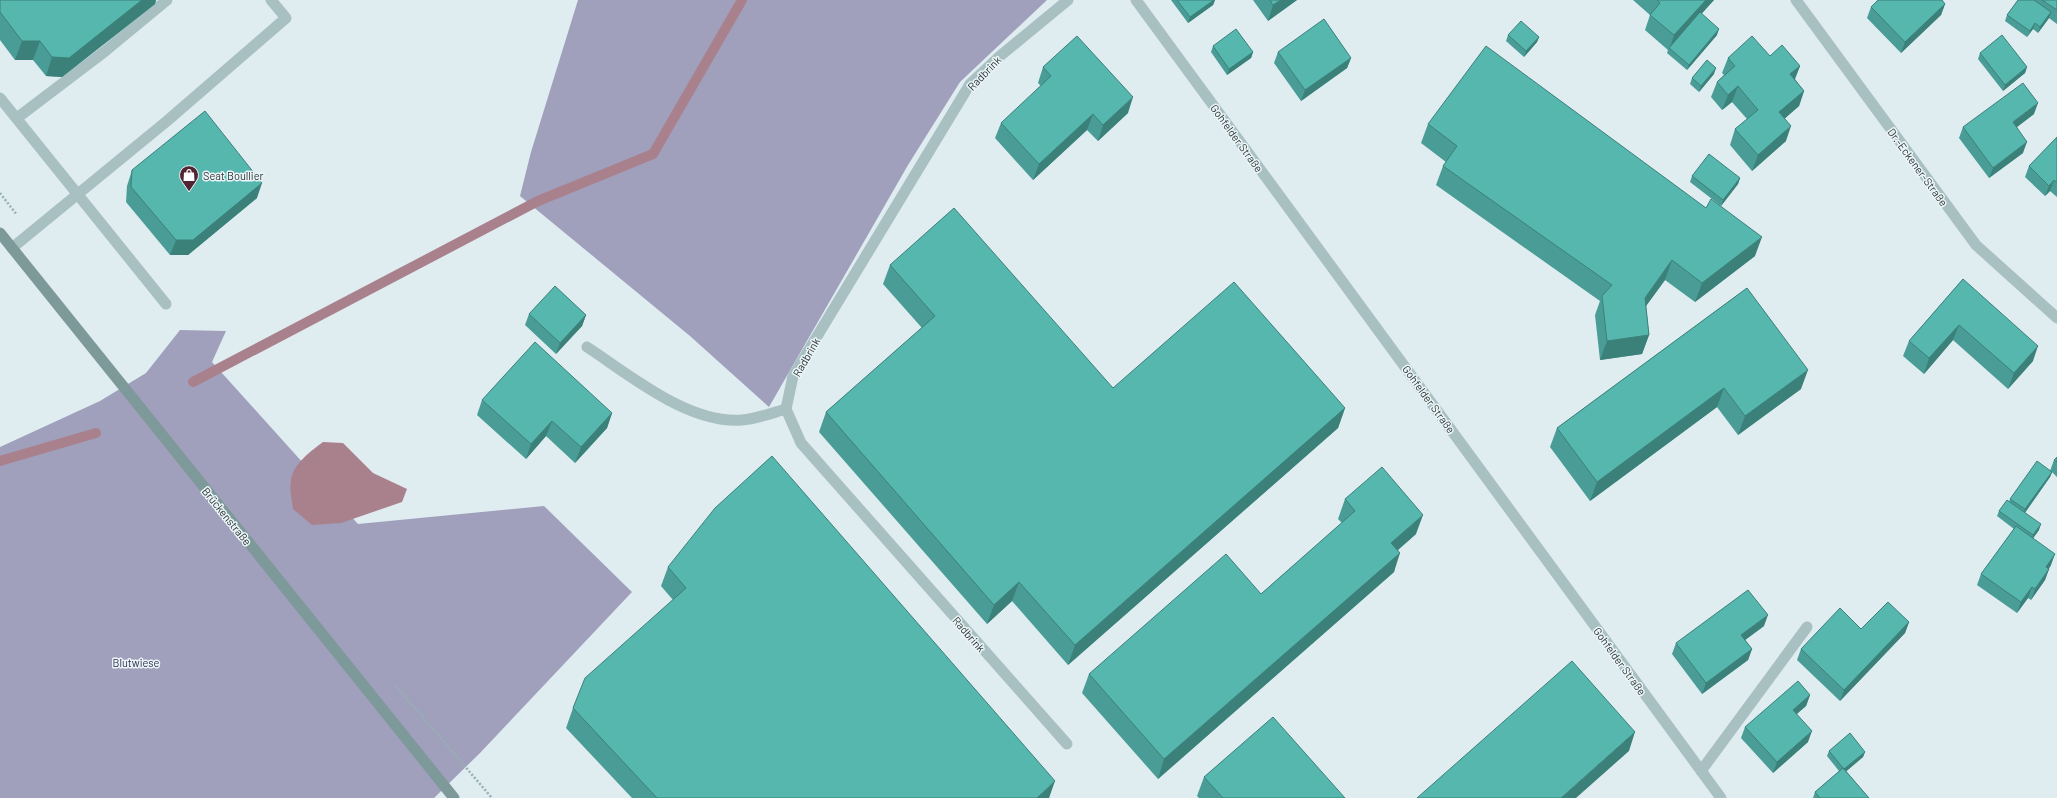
<svg xmlns="http://www.w3.org/2000/svg" width="2057" height="798" font-family="Barlow,sans-serif">
<style>
.green{fill:#a0a0bd}
.water{fill:#a9818d}
.lines{fill:none;stroke-linecap:round;stroke-linejoin:round}
.stream{stroke:#a9818d;stroke-width:10}
.path{stroke:#96afb2;stroke-width:2.5;stroke-dasharray:2 2;stroke-linecap:butt}
.service{stroke:#a9c0c3;stroke-width:11}
.minor{stroke:#a9c0c3;stroke-width:11}
.secondary{stroke:#7e999a;stroke-width:11}
.wall{fill:#499d96}
.shaded-wall{fill:#3c807a}
.building{fill:#55b7ae;stroke:#3c807a}
.labels{text-anchor:middle;dominant-baseline:central;stroke-width:3;stroke-linejoin:round;paint-order:stroke}
.street-label{font-size:11px;fill:#2a3535;stroke:#ebf5f8}
.poi-label{font-size:11px;fill:#2a3535;stroke:#ebf5f8;text-anchor:start}
.park-label{font-size:11px;fill:#323151;stroke:#ebf5f8}
</style>
<rect width="100%" height="100%" fill="#dfecf0"/>
<path class="green" d="M 578,0 L 1047,0 L 960,82 L 908,165 L 769,407 L 690,336 L 520,196 L 531,152 Z
M 180,330 L 226,331 L 212,362 L 358,524 L 544,506 L 632,592 L 480,753 L 434,798 L 0,798 L 0,447 L 100,401 L 146,373 Z"/>
<path class="water" d="M 323,442 L 343,443 L 373,473 L 407,489 L 402,502 L 341,523 L 312,525 L 293,509 C 292,500 289,489 291,480 C 293,464 311,451 323,442 Z"/>
<g class="lines">
<path class="stream" d="M 193,382 L 538,201 L 653,154 L 742,0
M 0,461 L 96,433"/>
<path class="path" d="M 0,193 L 17,215
M 396,686 L 492,798"/>
<path class="service" d="M 0,98 L 166,304
M 17,118 L 104,52 L 167,0
M 12,248 L 167,121 L 286,18 L 271,0
M 587,347 C 630,375 688,424 742,420 C 756,419 772,413 786,409
M 1701,771 L 1807,627"/>
<path class="minor" d="M 1136,0 L 1721,798
M 1796,0 L 1976,245 L 2057,318
M 1067,744 L 801,443 L 786,409 L 793,376 L 970,84 L 1000,56 L 1068,0"/>
<path class="secondary" d="M 0,233 L 454,798"/>
</g>
<path class="wall" d="M 0,0 L 156,0 L 155,4 L 62,77 L 46,76 L 33,60 L 15,60 L 0,40 Z
M 1171,0 L 1215,0 L 1213,5 L 1188,23 Z
M 1253,0 L 1297,0 L 1268,21 Z
M 1633,0 L 1714,0 L 1701,14 L 1717,35 L 1687,70 L 1667,53 L 1668,50 L 1645,30 L 1650,15 Z
M 2018,0 L 2057,0 L 2057,24 L 2049,18 L 2038,33 L 2033,29 L 2027,37 L 2005,21 L 2007,15 Z
M 1945,4 L 1941,15 L 1901,53 L 1867,18 L 1871,7 Z
M 1508,35 L 1539,37 L 1537,42 L 1524,57 L 1506,41 Z
M 1213,46 L 1253,52 L 1251,58 L 1227,75 L 1211,52 Z
M 1278,52 L 1351,58 L 1347,68 L 1301,101 L 1274,63 Z
M 1980,53 L 2027,67 L 2025,73 L 2003,91 L 1978,59 Z
M 1770,56 L 1800,66 L 1795,79 L 1804,91 L 1799,106 L 1785,118 L 1786,141 L 1752,171 L 1730,145 L 1735,129 L 1747,119 L 1732,102 L 1722,110 L 1711,97 L 1717,82 L 1724,75 L 1722,73 L 1728,58 Z
M 1043,67 L 1128,113 L 1098,141 L 1087,130 L 1033,180 L 995,138 L 1001,123 L 1041,86 L 1038,83 Z
M 1714,74 L 1699,92 L 1690,84 L 1692,78 Z
M 2034,114 L 2017,127 L 2023,153 L 1989,178 L 1959,138 L 1963,127 Z
M 1428,124 L 1755,256 L 1695,302 L 1665,280 L 1646,306 L 1649,335 L 1642,354 L 1600,360 L 1595,315 L 1600,301 L 1436,185 L 1443,166 L 1446,162 L 1421,143 Z
M 2057,137 L 2057,197 L 2050,191 L 2045,196 L 2025,177 L 2029,166 Z
M 132,170 L 257,198 L 188,255 L 170,255 L 126,202 L 127,186 Z
M 1692,176 L 1740,178 L 1738,184 L 1721,206 L 1690,182 Z
M 890,265 L 1113,388 L 1345,408 L 1338,428 L 1068,665 L 1012,601 L 987,624 L 819,432 L 826,412 L 922,328 L 883,284 Z
M 1963,279 L 2033,361 L 2008,389 L 1953,340 L 1924,374 L 1903,356 L 1909,341 Z
M 1747,288 L 1801,389 L 1738,435 L 1717,407 L 1590,501 L 1550,447 L 1557,428 Z
M 529,314 L 586,315 L 582,326 L 556,354 L 525,325 Z
M 482,400 L 612,413 L 607,428 L 575,463 L 546,436 L 526,459 L 477,415 Z
M 2057,457 L 2057,477 L 2052,472 L 2050,477 L 2025,513 L 2039,530 L 2033,538 L 2051,565 L 2049,569 L 2045,580 L 2031,600 L 2028,598 L 2017,613 L 1977,585 L 1981,574 L 2014,529 L 1997,516 L 1999,511 L 2009,502 L 2010,499 L 2050,471 L 2054,460 Z
M 1345,499 L 1416,534 L 1398,550 L 1394,572 L 1158,779 L 1082,693 L 1089,674 L 1261,594 L 1342,523 L 1338,519 Z
M 668,567 L 1049,798 L 632,798 L 566,728 L 573,708 L 673,600 L 661,586 Z
M 1909,622 L 1905,633 L 1840,701 L 1797,660 L 1801,649 L 1861,629 Z
M 1764,626 L 1745,640 L 1752,649 L 1748,660 L 1702,694 L 1672,654 L 1676,643 Z
M 1810,695 L 1806,706 L 1796,714 L 1808,742 L 1773,773 L 1741,738 L 1745,727 Z
M 1829,751 L 1865,752 L 1863,757 L 1846,771 L 1869,798 L 1813,798 L 1815,792 L 1839,771 L 1827,756 Z
M 1204,777 L 1345,798 L 1199,798 L 1197,796 Z"/>
<path class="shaded-wall" d="M 142,0 L 156,0 L 155,4 L 62,77 L 46,76 L 52,57 Z
M 1214,0 L 1215,0 L 1213,5 L 1188,23 L 1190,17 Z
M 1281,0 L 1297,0 L 1268,21 L 1273,5 Z
M 1706,0 L 1714,0 L 1670,49 L 1670,48 L 1674,35 Z
M 1945,4 L 1941,15 L 1901,53 L 1905,42 Z
M 2051,12 L 2049,18 L 2038,33 L 2040,27 Z
M 2035,23 L 2033,29 L 2027,37 L 2030,31 Z
M 1719,29 L 1717,35 L 1687,70 L 1689,65 Z
M 1539,37 L 1537,42 L 1524,57 L 1526,51 Z
M 22,41 L 40,41 L 33,60 L 15,60 Z
M 1253,52 L 1251,58 L 1227,75 L 1229,69 Z
M 1351,58 L 1347,68 L 1301,101 L 1305,90 Z
M 1800,66 L 1794,81 L 1790,74 Z
M 2027,67 L 2025,73 L 2003,91 L 2005,85 Z
M 1716,68 L 1714,74 L 1699,92 L 1701,86 Z
M 1738,86 L 1732,102 L 1722,110 L 1728,95 Z
M 1804,91 L 1799,106 L 1774,128 L 1779,112 Z
M 1133,97 L 1128,113 L 1098,141 L 1103,125 Z
M 2038,103 L 2034,114 L 2009,133 L 2013,122 Z
M 1093,114 L 1087,130 L 1033,180 L 1039,164 Z
M 1791,126 L 1786,141 L 1752,171 L 1758,155 Z
M 2027,142 L 2023,153 L 1989,178 L 1993,168 Z
M 1740,178 L 1738,184 L 1721,206 L 1723,200 Z
M 2054,180 L 2050,191 L 2045,196 L 2049,186 Z
M 262,183 L 257,198 L 188,255 L 170,255 L 176,240 Z
M 1762,237 L 1755,256 L 1695,302 L 1702,283 Z
M 1672,260 L 1665,280 L 1638,317 L 1645,298 Z
M 586,315 L 582,326 L 556,354 L 560,343 Z
M 1959,325 L 1953,340 L 1924,374 L 1929,358 Z
M 1649,335 L 1642,354 L 1600,360 L 1607,341 Z
M 2038,346 L 2033,361 L 2008,389 L 2014,373 Z
M 1808,370 L 1801,389 L 1738,435 L 1745,416 Z
M 1724,388 L 1717,407 L 1590,501 L 1597,482 Z
M 1345,408 L 1338,428 L 1068,665 L 1075,645 Z
M 612,413 L 607,428 L 575,463 L 581,447 Z
M 552,421 L 546,436 L 526,459 L 531,444 Z
M 2052,472 L 2050,477 L 2023,515 L 2025,509 Z
M 1423,515 L 1416,534 L 1384,562 L 1391,543 Z
M 2041,524 L 2039,530 L 2031,541 L 2033,535 Z
M 1400,553 L 1394,572 L 1158,779 L 1164,759 Z
M 2055,554 L 2051,565 L 2042,578 L 2046,567 Z
M 2049,569 L 2045,580 L 2031,600 L 2035,589 Z
M 1019,582 L 1012,601 L 987,624 L 994,605 Z
M 2032,587 L 2028,598 L 2017,613 L 2021,602 Z
M 1768,615 L 1764,626 L 1737,646 L 1741,635 Z
M 1909,622 L 1905,633 L 1840,701 L 1844,690 Z
M 1752,649 L 1748,660 L 1702,694 L 1706,683 Z
M 1810,695 L 1806,706 L 1789,721 L 1793,710 Z
M 1812,731 L 1808,742 L 1773,773 L 1777,762 Z
M 1635,732 L 1629,751 L 1576,798 L 1561,798 Z
M 1865,752 L 1863,757 L 1842,775 L 1844,769 Z
M 1055,781 L 1049,798 L 1037,798 Z"/>
<path class="building" d="M 0,0 L 142,0 L 69,58 L 52,57 L 40,41 L 22,41 L 0,12 Z
M 1177,0 L 1214,0 L 1190,17 Z
M 1270,0 L 1281,0 L 1273,5 Z
M 1657,0 L 1706,0 L 1674,35 L 1650,15 L 1660,3 Z
M 1878,0 L 1942,0 L 1945,4 L 1905,42 L 1871,7 Z
M 2018,0 L 2034,0 L 2051,12 L 2040,27 L 2035,23 L 2030,31 L 2007,15 Z
M 2042,0 L 2057,0 L 2057,10 Z
M 1700,12 L 1719,29 L 1689,65 L 1669,48 Z
M 1324,19 L 1351,58 L 1305,90 L 1278,52 Z
M 1521,21 L 1539,37 L 1526,51 L 1508,35 Z
M 1236,29 L 1253,52 L 1229,69 L 1213,46 Z
M 2002,35 L 2027,67 L 2005,85 L 1980,53 Z
M 1077,36 L 1133,97 L 1103,125 L 1093,114 L 1039,164 L 1001,123 L 1051,76 L 1043,67 Z
M 1752,36 L 1770,56 L 1782,45 L 1800,66 L 1790,74 L 1804,91 L 1779,112 L 1791,126 L 1758,155 L 1735,129 L 1758,110 L 1738,86 L 1728,95 L 1717,82 L 1735,66 L 1728,58 Z
M 1486,46 L 1706,208 L 1711,199 L 1762,237 L 1702,283 L 1672,260 L 1645,298 L 1649,335 L 1607,341 L 1602,296 L 1612,285 L 1443,166 L 1457,146 L 1428,124 Z
M 1707,60 L 1716,68 L 1701,86 L 1692,78 Z
M 2023,83 L 2038,103 L 2013,122 L 2027,142 L 1993,168 L 1963,127 Z
M 205,111 L 262,183 L 193,240 L 176,240 L 131,187 L 132,170 Z
M 2057,137 L 2057,183 L 2054,180 L 2049,186 L 2029,166 Z
M 1709,154 L 1740,178 L 1723,200 L 1692,176 Z
M 954,208 L 1113,388 L 1234,282 L 1345,408 L 1075,645 L 1019,582 L 994,605 L 826,412 L 935,316 L 890,265 Z
M 1963,279 L 2038,346 L 2014,373 L 1959,325 L 1929,358 L 1909,341 Z
M 555,286 L 586,315 L 560,343 L 529,314 Z
M 1747,288 L 1808,370 L 1745,416 L 1724,388 L 1597,482 L 1557,428 Z
M 535,342 L 612,413 L 581,447 L 552,421 L 531,444 L 482,400 Z
M 772,456 L 1055,781 L 1037,798 L 657,798 L 573,708 L 585,678 L 686,588 L 668,567 L 715,508 Z
M 2057,457 L 2057,462 L 2054,460 Z
M 2037,461 L 2052,472 L 2025,509 L 2010,499 Z
M 1382,467 L 1423,515 L 1391,543 L 1400,553 L 1164,759 L 1089,674 L 1226,554 L 1261,594 L 1355,511 L 1345,499 Z
M 2007,500 L 2041,524 L 2033,535 L 1999,511 Z
M 2016,526 L 2055,554 L 2046,567 L 2049,569 L 2035,589 L 2032,587 L 2021,602 L 1981,574 Z
M 1748,590 L 1768,615 L 1741,635 L 1752,649 L 1706,683 L 1676,643 Z
M 1888,602 L 1909,622 L 1844,690 L 1801,649 L 1840,608 L 1861,629 Z
M 1572,661 L 1635,732 L 1561,798 L 1417,798 Z
M 1798,681 L 1810,695 L 1793,710 L 1812,731 L 1777,762 L 1745,727 Z
M 1273,717 L 1345,798 L 1223,798 L 1204,777 Z
M 1850,733 L 1865,752 L 1844,769 L 1829,751 Z
M 1843,768 L 1869,798 L 1820,798 L 1815,792 Z"/>
<defs>
<symbol id="shop-pin" viewBox="-11 -11 22 30"><path d="M0 17L-7.5 6A9.5 9.5 0 1 1 7.5 6Z" fill="#522431" stroke="#ebf5f8"/><path d="M-5-2.5h2.3a2.7 3.5 0 0 1 5.4 0H5L5.5 6h-11ZM-1.5-2.5h3a1.5 2.3 0 0 0-3 0Z" fill="#fff"/></symbol>
</defs>
<g fill-rule="evenodd">
<use href="#shop-pin" x="178" y="164" width="22" height="30"/>
</g>
<g class="labels">
<g class="street-label">
<text transform="translate(984 73) rotate(-46)">Radbrink</text>
<text transform="translate(1237 138) rotate(54)">Gohfelder Straße</text>
<text transform="translate(1918 167) rotate(54)">Dr.-Eckener-Straße</text>
<text transform="translate(806 357) rotate(-60)">Radbrink</text>
<text transform="translate(1429 399) rotate(54)">Gohfelder Straße</text>
<text transform="translate(227 516) rotate(51)">Brückenstraße</text>
<text transform="translate(969 634) rotate(49)">Radbrink</text>
<text transform="translate(1620 661) rotate(54)">Gohfelder Straße</text>
</g>
<g class="poi-label">
<text x="203" y="175">Seat Boullier</text>
</g>
<g class="park-label">
<text x="136" y="662">Blutwiese</text>
</g>
</g>
</svg>
